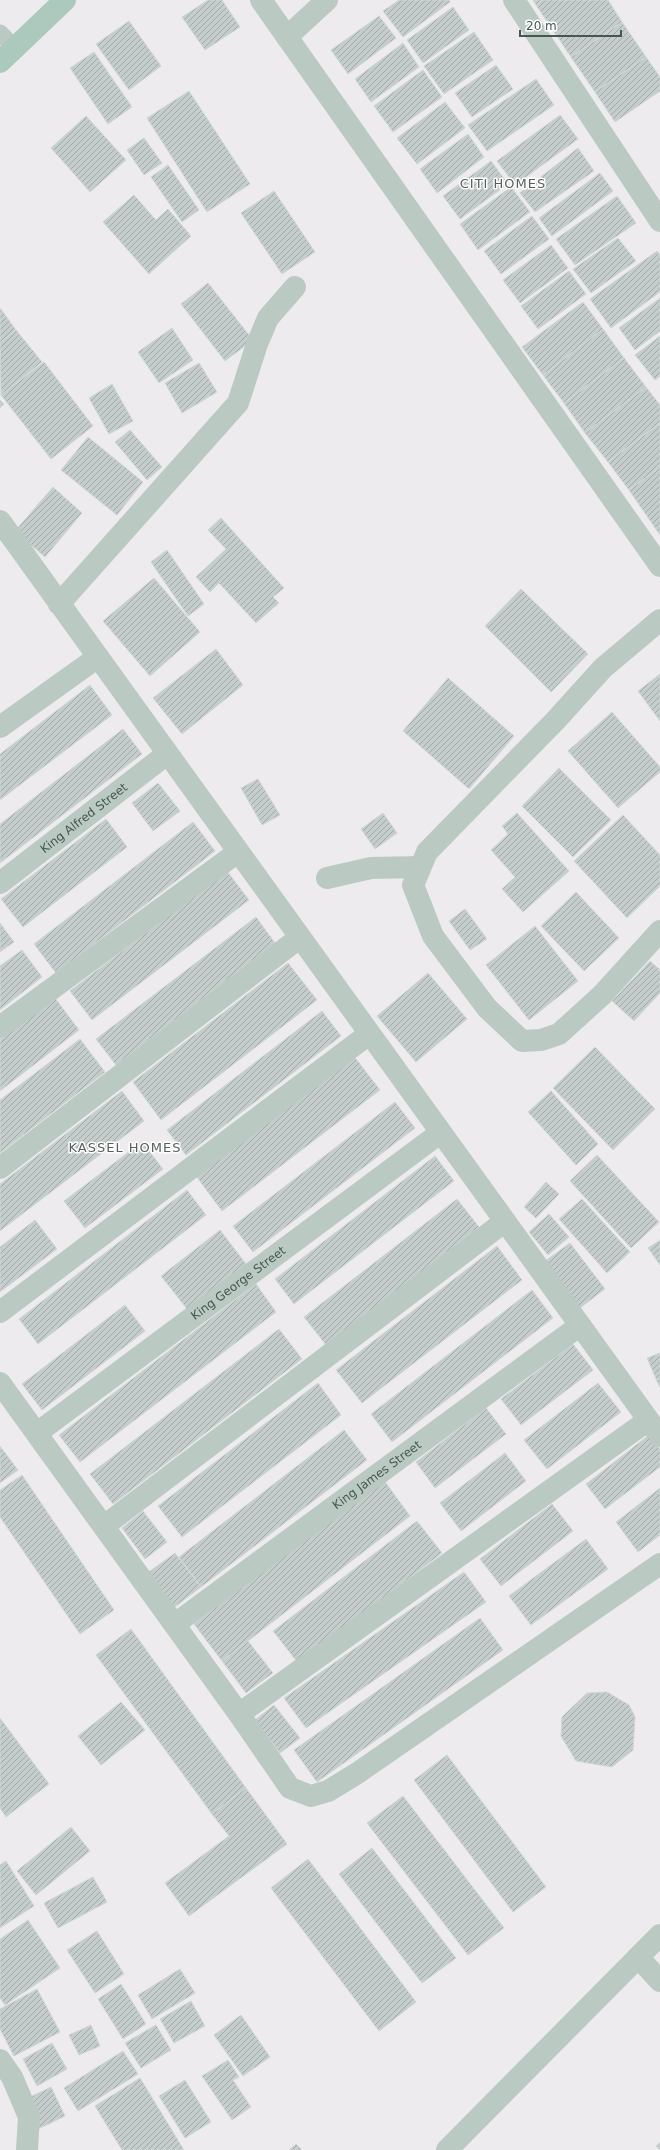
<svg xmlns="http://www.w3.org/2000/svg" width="660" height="2150" font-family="'DejaVu Sans',sans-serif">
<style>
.building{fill:url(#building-hatch);stroke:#cfd7d6}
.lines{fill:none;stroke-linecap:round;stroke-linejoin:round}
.lane{stroke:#bacac3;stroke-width:17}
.street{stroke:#bacac3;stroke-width:22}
.primary{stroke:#acc9be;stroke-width:22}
.labels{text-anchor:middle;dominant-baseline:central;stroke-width:3;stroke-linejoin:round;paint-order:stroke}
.street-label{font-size:12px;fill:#455750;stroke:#fff}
.neighbourhood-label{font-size:13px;letter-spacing:1px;fill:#58605d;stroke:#fff}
</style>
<defs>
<pattern id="building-hatch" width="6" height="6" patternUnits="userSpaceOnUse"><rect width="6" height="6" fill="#c5cdcc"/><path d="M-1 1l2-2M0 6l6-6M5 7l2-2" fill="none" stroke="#a2a9a8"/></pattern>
</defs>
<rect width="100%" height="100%" fill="#eeebee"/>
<path class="building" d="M 208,0 L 222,0 L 240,27 L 205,50 L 182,17 Z
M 399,0 L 449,0 L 450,2 L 403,37 L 383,11 Z
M 533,0 L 543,0 L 536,5 Z
M 543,0 L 608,0 L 622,22 L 571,57 L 536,5 Z
M 453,7 L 469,30 L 423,63 L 407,40 Z
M 379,16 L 396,38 L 348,74 L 331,50 Z
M 129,21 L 161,66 L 129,90 L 96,44 Z
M 622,22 L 646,57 L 595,92 L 571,57 Z
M 474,32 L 493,60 L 444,94 L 424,66 Z
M 403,43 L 419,67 L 371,102 L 355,79 Z
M 94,52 L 132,107 L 108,124 L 70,68 Z
M 646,57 L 660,77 L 660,91 L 615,122 L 595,92 Z
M 496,65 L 513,89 L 472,117 L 455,93 Z
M 423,70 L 442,97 L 393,132 L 374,106 Z
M 536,79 L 554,105 L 487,151 L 468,125 Z
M 189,91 L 250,184 L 207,212 L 147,118 Z
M 445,102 L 465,128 L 417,164 L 397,138 Z
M 560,115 L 578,139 L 515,185 L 497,161 Z
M 86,116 L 126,160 L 90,192 L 51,148 Z
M 468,134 L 484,157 L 437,193 L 420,169 Z
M 144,138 L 162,163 L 144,175 L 127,150 Z
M 578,148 L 594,171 L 535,212 L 520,193 Z
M 491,161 L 508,184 L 460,219 L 443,196 Z
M 168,165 L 199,210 L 182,222 L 151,177 Z
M 600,173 L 613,191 L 552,236 L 539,218 Z
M 511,187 L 530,212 L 478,250 L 460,224 Z
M 274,191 L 315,252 L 282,274 L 241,213 Z
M 134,195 L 156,220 L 168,209 L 191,236 L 149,274 L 103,222 Z
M 617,196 L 636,223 L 575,265 L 556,239 Z
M 532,216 L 549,239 L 501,274 L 484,251 Z
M 618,238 L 636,261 L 591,293 L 573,269 Z
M 551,245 L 568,268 L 520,303 L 503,280 Z
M 657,251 L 660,255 L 660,292 L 611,328 L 590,299 Z
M 569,271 L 586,294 L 538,329 L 521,306 Z
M 208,283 L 253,340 L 225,361 L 181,304 Z
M 660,298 L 660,331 L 635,350 L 619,328 Z
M 583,302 L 603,329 L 543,375 L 522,347 Z
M 0,308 L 16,330 L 0,343 Z
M 172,328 L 193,360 L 159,383 L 138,352 Z
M 603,329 L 624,358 L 564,403 L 543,375 Z
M 16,330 L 42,362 L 1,395 L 0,343 Z
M 660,336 L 660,376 L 655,380 L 635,355 Z
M 624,358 L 646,387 L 585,433 L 564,403 Z
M 44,362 L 93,426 L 51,459 L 1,395 Z
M 199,363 L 217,392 L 182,413 L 165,383 Z
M 112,384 L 133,421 L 109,434 L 89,398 Z
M 646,387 L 660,405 L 660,423 L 608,462 L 585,433 Z
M 0,400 L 4,404 L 0,408 Z
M 660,423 L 660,467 L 629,490 L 608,462 Z
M 130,430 L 162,467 L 147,480 L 115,442 Z
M 88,437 L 143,482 L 117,515 L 61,470 Z
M 660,467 L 660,535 L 629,490 Z
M 53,487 L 82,513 L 45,557 L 15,531 Z
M 221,518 L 284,588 L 273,597 L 279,603 L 256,623 L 219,583 L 210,592 L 196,577 L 226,549 L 208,530 Z
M 167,550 L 204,604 L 188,616 L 151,562 Z
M 154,578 L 200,632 L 150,676 L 103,621 Z
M 521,589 L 588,654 L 551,692 L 485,626 Z
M 216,649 L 243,685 L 182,734 L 153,698 Z
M 660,674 L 660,721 L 638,691 Z
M 448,678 L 514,736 L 469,789 L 403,731 Z
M 90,685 L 112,715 L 0,800 L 0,754 Z
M 612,712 L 660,767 L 660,772 L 618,808 L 568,751 Z
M 123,729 L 142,754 L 0,863 L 0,824 Z
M 559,768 L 611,820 L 573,857 L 522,806 Z
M 258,779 L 280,815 L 262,825 L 241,788 Z
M 158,783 L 180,811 L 153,831 L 132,803 Z
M 383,813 L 397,833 L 375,849 L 361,829 Z
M 517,813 L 569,871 L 523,912 L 502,889 L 515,877 L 491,850 L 508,834 L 502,826 Z
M 623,815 L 660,855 L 660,886 L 627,918 L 574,861 Z
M 106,819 L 127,847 L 23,927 L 1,899 Z
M 193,822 L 215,851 L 56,973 L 34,944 Z
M 227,871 L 249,900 L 92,1020 L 70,991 Z
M 576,892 L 619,938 L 584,971 L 541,926 Z
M 465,909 L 487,939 L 470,950 L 449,921 Z
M 256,917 L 275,943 L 116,1065 L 96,1039 Z
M 0,923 L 14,942 L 0,952 Z
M 535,926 L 578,981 L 529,1020 L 486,965 Z
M 22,950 L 42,977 L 0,1010 L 0,966 Z
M 650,961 L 660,970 L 660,993 L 634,1021 L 612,1001 Z
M 288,963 L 317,1000 L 161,1120 L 133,1082 Z
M 428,973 L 467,1019 L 416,1062 L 377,1016 Z
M 55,998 L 79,1030 L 0,1091 L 0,1039 Z
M 322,1011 L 341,1036 L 186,1155 L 167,1130 Z
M 80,1039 L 105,1072 L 0,1153 L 0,1100 Z
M 595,1047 L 655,1109 L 613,1150 L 553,1088 Z
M 353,1055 L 380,1090 L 222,1211 L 196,1176 Z
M 122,1091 L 144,1121 L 0,1231 L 0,1184 Z
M 551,1091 L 598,1144 L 576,1165 L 528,1112 Z
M 395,1102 L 415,1128 L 253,1252 L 233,1226 Z
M 142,1142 L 163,1169 L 85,1228 L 64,1201 Z
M 597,1155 L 659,1222 L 631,1248 L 570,1181 Z
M 435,1156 L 454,1181 L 294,1304 L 275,1279 Z
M 546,1182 L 559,1194 L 536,1218 L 524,1207 Z
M 187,1190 L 206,1215 L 38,1344 L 19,1319 Z
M 457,1199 L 479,1227 L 326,1345 L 304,1317 Z
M 582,1199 L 630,1252 L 607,1273 L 559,1219 Z
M 549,1214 L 569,1237 L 548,1255 L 529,1232 Z
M 35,1220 L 57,1249 L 0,1292 L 0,1247 Z
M 220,1230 L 246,1264 L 187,1309 L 161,1276 Z
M 660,1240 L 660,1265 L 648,1248 Z
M 570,1243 L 605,1289 L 576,1311 L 541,1264 Z
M 497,1246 L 522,1280 L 362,1403 L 336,1370 Z
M 256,1284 L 276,1312 L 80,1462 L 59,1435 Z
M 532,1290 L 553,1318 L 392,1442 L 371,1414 Z
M 125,1305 L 145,1331 L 42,1410 L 22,1384 Z
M 279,1329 L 302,1359 L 113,1504 L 90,1474 Z
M 573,1344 L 593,1370 L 521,1425 L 501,1399 Z
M 660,1353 L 660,1388 L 647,1358 Z
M 318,1383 L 341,1415 L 182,1537 L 158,1506 Z
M 598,1383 L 621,1412 L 547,1469 L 524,1440 Z
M 486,1408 L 506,1434 L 435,1488 L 416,1462 Z
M 344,1430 L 367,1460 L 201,1587 L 179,1557 Z
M 649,1435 L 660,1449 L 660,1467 L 605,1509 L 586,1484 Z
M 0,1446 L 18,1470 L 0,1483 Z
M 505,1453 L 526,1481 L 461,1531 L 440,1503 Z
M 22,1475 L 114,1610 L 80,1634 L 0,1517 L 0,1490 Z
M 383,1479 L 410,1516 L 222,1661 L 194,1624 Z
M 660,1488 L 660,1535 L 638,1552 L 616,1522 Z
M 552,1504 L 573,1531 L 501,1586 L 480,1559 Z
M 143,1511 L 167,1542 L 145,1559 L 122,1528 Z
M 417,1521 L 442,1553 L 298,1663 L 273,1631 Z
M 586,1539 L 608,1569 L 531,1625 L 509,1596 Z
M 175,1553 L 201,1587 L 172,1609 L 146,1574 Z
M 464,1572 L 486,1602 L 306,1728 L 284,1698 Z
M 480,1618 L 503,1650 L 317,1782 L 294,1750 Z
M 131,1629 L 246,1788 L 212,1814 L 96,1655 Z
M 248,1641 L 273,1673 L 246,1693 L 222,1661 Z
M 607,1692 L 629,1705 L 635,1717 L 633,1750 L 612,1767 L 576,1761 L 561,1736 L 562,1717 L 587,1693 Z
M 121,1702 L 145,1730 L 101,1765 L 78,1736 Z
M 274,1705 L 300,1738 L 280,1753 L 255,1720 Z
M 0,1718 L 49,1784 L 6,1817 L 0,1808 Z
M 447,1755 L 546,1887 L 513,1912 L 414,1780 Z
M 246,1788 L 287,1844 L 189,1916 L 165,1883 L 229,1836 L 212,1814 Z
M 403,1796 L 504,1928 L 468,1955 L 367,1823 Z
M 71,1827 L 90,1851 L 36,1895 L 17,1871 Z
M 372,1848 L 456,1958 L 422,1983 L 339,1874 Z
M 308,1859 L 416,2002 L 379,2031 L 271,1888 Z
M 6,1861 L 34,1906 L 0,1928 L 0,1865 Z
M 93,1877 L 107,1902 L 58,1928 L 44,1903 Z
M 28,1920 L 60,1968 L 5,2005 L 0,1998 L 0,1939 Z
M 97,1931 L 124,1974 L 95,1993 L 67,1950 Z
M 180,1969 L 195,1993 L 152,2019 L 138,1995 Z
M 121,1984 L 146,2024 L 123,2039 L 98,1999 Z
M 37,1989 L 60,2032 L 14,2056 L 0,2029 L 0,2009 Z
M 191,2001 L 205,2026 L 174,2043 L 160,2019 Z
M 241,2015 L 270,2057 L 243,2076 L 214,2035 Z
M 91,2025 L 100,2046 L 79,2055 L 69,2035 Z
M 156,2025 L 171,2050 L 141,2068 L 125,2043 Z
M 52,2043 L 67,2069 L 37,2086 L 23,2059 Z
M 123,2051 L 138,2074 L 78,2111 L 64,2088 Z
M 228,2060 L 239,2077 L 233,2080 L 251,2107 L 232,2120 L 202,2076 Z
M 140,2078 L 184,2150 L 122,2150 L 95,2106 Z
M 185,2080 L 211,2122 L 185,2138 L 159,2096 Z
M 51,2087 L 65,2116 L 38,2129 L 24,2100 Z
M 660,2142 L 660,2150 L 656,2146 Z
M 296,2144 L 302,2150 L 289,2150 Z"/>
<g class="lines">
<path class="lane" d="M 0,33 L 15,48"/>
<g class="street">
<path d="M 261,0 L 660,566"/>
<path d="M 514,0 L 660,221"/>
<path d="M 287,37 L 327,0"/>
<path d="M 0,521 L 660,1436"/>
<path d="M 59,604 L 238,403 L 257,344 L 268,318 L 295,287"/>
<path d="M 660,620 L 603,668 L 555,721 L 427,852 L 413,885 L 433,936 L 487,1008 L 522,1041 L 541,1040 L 559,1034 L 602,995 L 660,931"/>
<path d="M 0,727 L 98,657"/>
<path d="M 327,878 L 371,868 L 420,867"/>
<path id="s1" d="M 0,883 L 167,754"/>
<path d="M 0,1027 L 238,852"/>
<path d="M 0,1168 L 299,938"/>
<path d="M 0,1312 L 369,1034"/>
<path d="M 0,1383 L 239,1714 L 290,1788 L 311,1796 L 328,1791 L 356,1774 L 660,1564"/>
<path id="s2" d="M 37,1433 L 440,1133"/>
<path d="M 104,1526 L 504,1222"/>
<path id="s3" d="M 175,1624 L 579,1326"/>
<path d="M 239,1714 L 647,1421"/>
<path d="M 638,1957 L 660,1981"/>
<path d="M 0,2060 L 12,2077 L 29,2117 L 27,2150"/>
<path d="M 447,2150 L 660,1935"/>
</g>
<path class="primary" d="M 0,62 L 65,0"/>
</g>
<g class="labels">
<g class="street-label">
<text stroke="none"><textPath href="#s1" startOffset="106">King Alfred Street</textPath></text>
<text stroke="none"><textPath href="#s2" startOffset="251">King George Street</textPath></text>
<text stroke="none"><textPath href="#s3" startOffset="251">King James Street</textPath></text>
</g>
<g class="neighbourhood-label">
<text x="503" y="183">CITI HOMES</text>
<text x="125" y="1147">KASSEL HOMES</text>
</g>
</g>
<path d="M520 30v6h101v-6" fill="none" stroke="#455750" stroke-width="2"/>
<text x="526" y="30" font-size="12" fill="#455750" stroke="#ffffff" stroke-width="3" paint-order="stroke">20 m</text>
</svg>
